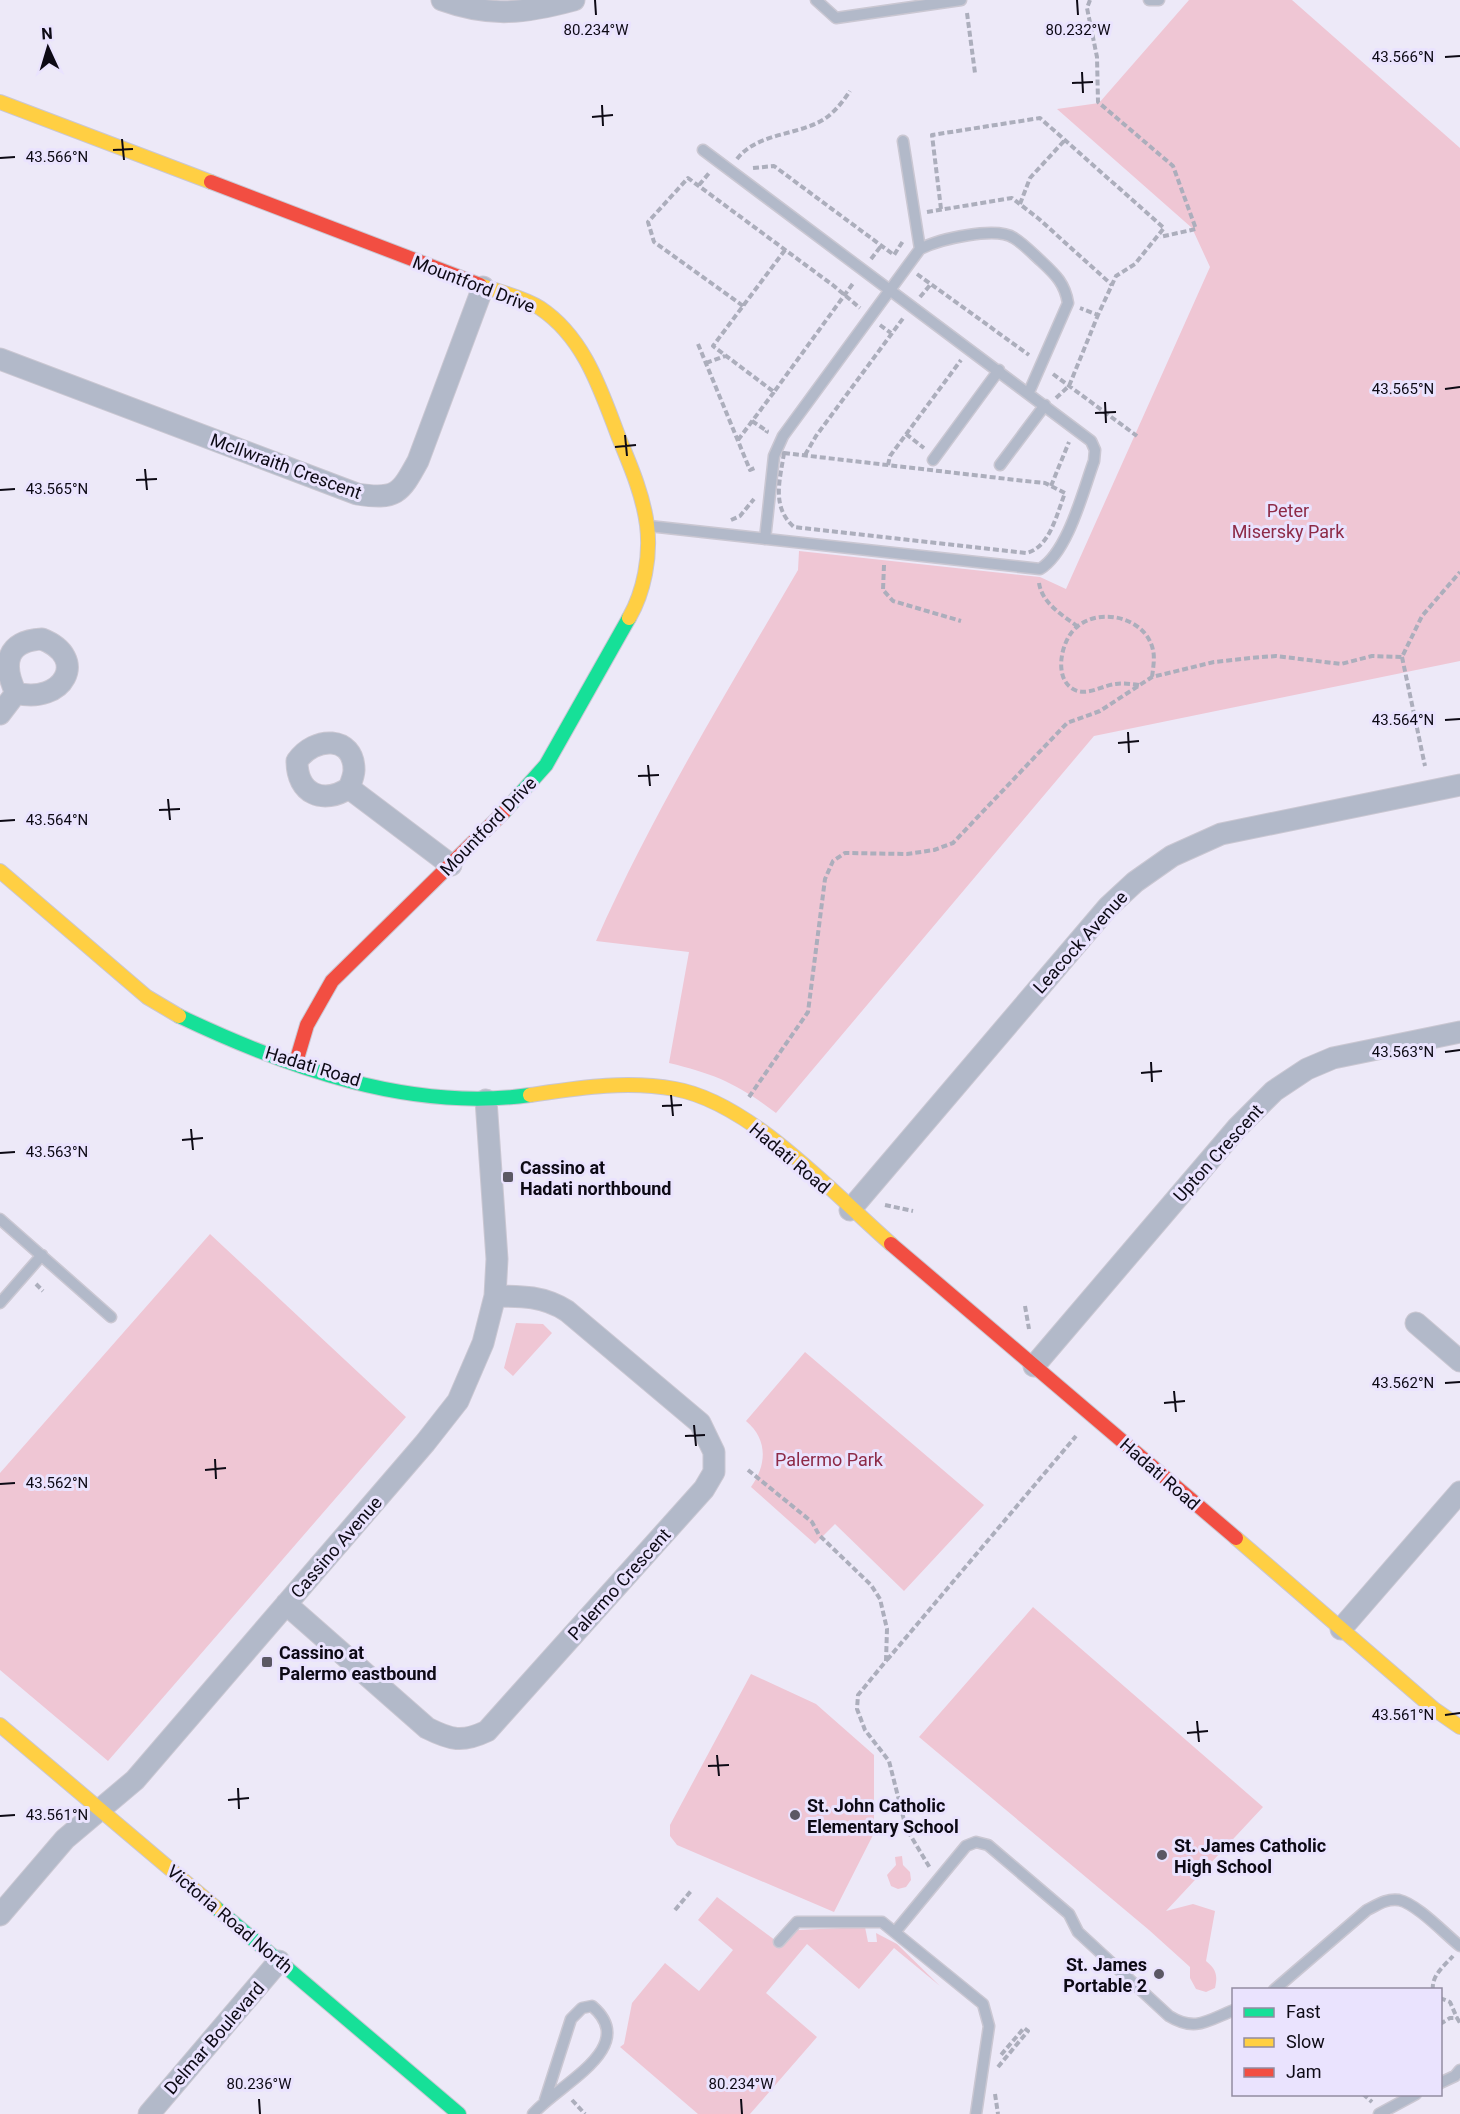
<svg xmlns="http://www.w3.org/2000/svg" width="1460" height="2114" font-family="Roboto,sans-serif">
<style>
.green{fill:#efc6d4}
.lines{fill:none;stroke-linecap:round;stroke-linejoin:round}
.lane-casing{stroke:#cac7d2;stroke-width:13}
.street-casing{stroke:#cac7d2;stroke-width:23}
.fast-casing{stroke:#cac7d2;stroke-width:16}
.slow-casing{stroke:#cac7d2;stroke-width:16}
.jam-casing{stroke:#cac7d2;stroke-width:16}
.path{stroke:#acaebc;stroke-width:4;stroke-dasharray:6 3;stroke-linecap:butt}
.lane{stroke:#b2b9c9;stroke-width:10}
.street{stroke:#b2b9c9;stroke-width:21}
.fast{stroke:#16e098;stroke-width:14}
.slow{stroke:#ffcf43;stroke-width:14}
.jam{stroke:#f24e42;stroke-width:14}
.ticks{fill:none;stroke:#0d0a15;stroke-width:2}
.poi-dot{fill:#5b5864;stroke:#eae3fe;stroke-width:2}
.labels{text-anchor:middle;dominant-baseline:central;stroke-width:6;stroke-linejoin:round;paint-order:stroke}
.street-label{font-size:18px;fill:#0d0a15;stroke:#eae3fe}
.park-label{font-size:18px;fill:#8d2a47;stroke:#eae3fe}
.poi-label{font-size:18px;font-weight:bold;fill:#0d0a15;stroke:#eae3fe;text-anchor:start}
.ticks-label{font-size:15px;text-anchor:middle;fill:#0d0a15;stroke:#eae3fe;stroke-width:6;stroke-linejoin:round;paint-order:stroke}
</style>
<rect width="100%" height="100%" fill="#ede9f8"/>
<path class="green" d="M 1189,0 L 1292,0 L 1460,148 L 1460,661 L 1094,736 L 776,1113 C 738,1084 715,1074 669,1063 L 689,952 L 596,941 C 653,812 727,692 798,570 L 799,551 L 1040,577 L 1066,589 L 1210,267 L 1192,228 L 1057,109 L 1099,103 Z
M 210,1234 L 406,1417 L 108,1761 L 0,1670 L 0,1473 Z
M 516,1323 L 543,1324 L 552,1333 L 513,1376 L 504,1368 Z
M 805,1352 L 984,1505 L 904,1591 L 835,1524 L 815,1544 L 751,1487 C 767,1465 768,1439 746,1421 Z
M 1033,1607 L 1263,1807 L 1166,1911 L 1193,1904 L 1215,1911 L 1206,1961 C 1216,1969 1218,1975 1215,1988 L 1206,1992 L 1196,1989 L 1190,1978 L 1190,1967 L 1149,1930 L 919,1737 Z
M 751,1674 L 816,1704 L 874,1755 L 874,1833 L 834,1912 L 677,1845 L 670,1836 L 670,1825 Z
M 902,1856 L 903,1865 L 910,1872 L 911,1880 L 906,1887 L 898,1889 L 891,1886 L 887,1875 L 896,1865 L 895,1857 Z
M 717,1897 L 783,1946 L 797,1930 L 865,1927 L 868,1942 L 877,1942 L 876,1933 L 897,1944 L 940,1986 L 894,1948 L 859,1989 L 807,1944 L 766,1993 L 817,2037 L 750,2114 L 698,2114 L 620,2047 L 624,2044 L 632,2003 L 665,1963 L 699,1991 L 733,1950 L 698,1920 Z"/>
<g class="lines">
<defs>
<path id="lane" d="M 816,0 L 836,18 L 940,3 L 942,0
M 1149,0 L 1159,0
M 940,3 L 961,0
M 903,141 L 920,249
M 933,460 L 999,370
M 1000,465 L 1045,405
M 649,526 L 1040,569 C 1068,552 1083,491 1094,461 L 1095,450 L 1091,441 L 703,150
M 765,539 L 774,456 L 783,436 L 920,249 C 939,239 996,226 1014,238 C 1024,244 1033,254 1042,262 C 1056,275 1065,284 1068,303 L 1029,392
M 0,1219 L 111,1317
M 0,1303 L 42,1255
M 895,1932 L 966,1846 L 976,1842 L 988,1845 L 1069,1914 L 1078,1932 L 1169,2016 C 1195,2032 1207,2021 1234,2010
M 779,1942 L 797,1922 L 882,1922 L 983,2004 L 989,2026 L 976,2114
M 1274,1990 L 1367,1910 C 1377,1905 1387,1898 1399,1900 C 1417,1904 1445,1934 1460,1946
M 1440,2083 L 1455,2076 L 1460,2070
M 533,2114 C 557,2085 641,2048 592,2006 L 582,2008 L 571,2019 L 545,2100
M 1379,2114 L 1416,2094"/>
<path id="street" d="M 442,0 C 491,18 526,13 574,0
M 0,359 L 357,494 C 396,500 400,494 418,461 L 483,287
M 42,639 C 90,658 63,705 16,693 C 2,664 6,641 42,639 Z
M 0,714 L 16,693
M 349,788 C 323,805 297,794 297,761 C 314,736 354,735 354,770 C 354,775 351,783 349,788 L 451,865
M 850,1210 L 1108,907 L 1135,882 L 1172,856 L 1221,834 L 1460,785
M 1416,1323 L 1460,1361
M 1034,1366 L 1237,1128 L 1274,1091 L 1307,1069 L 1333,1058 L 1460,1032
M 286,1604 L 427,1728 C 451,1740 462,1743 487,1731 L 704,1489 L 714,1472 L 714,1452 L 700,1423 L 567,1311 C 544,1296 522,1296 495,1296
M 1341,1629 L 1460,1492
M 0,1915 L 65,1839 L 135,1780 L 425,1443 L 458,1401 L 483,1343 L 495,1296 L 497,1259 L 486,1100
M 149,2114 L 279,1961"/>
<path id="fast" d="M 504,812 L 546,765 L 629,618
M 179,1016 C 286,1067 410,1112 530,1095
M 215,1907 L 459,2114"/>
<path id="slow" d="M 0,102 L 211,182
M 480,285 C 499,292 523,297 540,308 C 585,338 601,391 619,438 C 631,467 643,495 647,525 C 651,556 644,592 629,618
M 0,871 L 147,997 L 179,1016
M 530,1095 C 578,1088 626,1080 675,1089 C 750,1102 834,1194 891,1244
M 1236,1538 L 1434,1709 L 1460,1727
M 0,1725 L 215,1907"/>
<path id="jam" d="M 211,182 L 480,285
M 296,1062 L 307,1025 L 332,981 L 504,812
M 891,1244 L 1236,1538"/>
</defs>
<use href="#lane" class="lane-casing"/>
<use href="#street" class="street-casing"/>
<use href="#fast" class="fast-casing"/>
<use href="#slow" class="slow-casing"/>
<use href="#jam" class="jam-casing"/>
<path class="path" d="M 1090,0 L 1087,8 L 1097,57 L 1098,102 L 1173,166 L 1196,229 L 1160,237
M 967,13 L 975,73
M 737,159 C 755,135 792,135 817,123 C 831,117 842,103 850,91
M 753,168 L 774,166 L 894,255 L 903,241
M 699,185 L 710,172
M 1020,204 L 1030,178 L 1064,141
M 941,209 L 932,135 L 1040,118 L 1164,228 L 1135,264 L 1116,276 L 1098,315 L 1080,308
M 927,212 L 1012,198 L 1039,219 L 1112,285
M 785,250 L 713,346 L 774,392 L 854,282
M 871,259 L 881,246
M 917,274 L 1029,355
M 920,297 L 931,284
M 743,306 L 654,242 L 648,222 L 688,178 L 834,286 L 860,308
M 880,325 L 891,333
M 698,344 L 750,470 L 757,467
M 706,363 L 725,356
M 1053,374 L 1137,436
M 1056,398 L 1069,386 L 1098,315
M 752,421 L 767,431 L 766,433
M 906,434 L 924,448
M 738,440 L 774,392
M 784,453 L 1025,481 L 1045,483 L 1065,493 C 1057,513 1050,548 1026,553 L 794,527 C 771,507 780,480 784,453 Z
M 805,455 L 816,436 L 904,317
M 888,465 L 890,456 L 961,360
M 1051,486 L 1069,442
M 731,520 L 740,516 L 754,499
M 884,565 L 883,590 L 893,601 L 961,621
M 1039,583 C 1042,603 1062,615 1077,626
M 1402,657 L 1425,766
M 1139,685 C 1131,684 1123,683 1116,684 C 1103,685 1088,696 1075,690 C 1052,680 1061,638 1078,626 C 1102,607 1146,618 1153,650 C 1155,658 1153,669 1152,677
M 749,1097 L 808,1012 L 825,879 L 833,861 L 845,853 L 907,854 L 934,850 L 953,843 L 1067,723 L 1100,711 L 1152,677 L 1214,662 L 1250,658 L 1276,656 L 1341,664 L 1372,656 L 1402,657 L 1422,616 L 1460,572
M 885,1205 L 913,1211
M 36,1284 L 43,1291
M 1025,1306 L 1029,1329
M 748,1470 L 812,1522 L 819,1535 L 871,1585 L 880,1599 L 887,1629 L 886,1661 L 858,1695 L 857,1709 L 865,1730 L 889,1761 L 906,1828 L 930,1868
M 887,1660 L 1076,1436
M 675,1910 L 691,1891
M 1433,1990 C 1431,1976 1444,1966 1453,1956
M 1440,1998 L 1450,2002 L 1457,2018
M 1440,2024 L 1450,2018 L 1457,2018 L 1460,2023
M 998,2067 L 1028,2031 L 1024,2028 L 1000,2056
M 995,2094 L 998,2114
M 1363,2094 L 1372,2102
M 572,2100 L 585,2114"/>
<use href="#lane" class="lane"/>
<use href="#street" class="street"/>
<use href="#fast" class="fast"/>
<use href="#slow" class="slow"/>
<use href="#jam" class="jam"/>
</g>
<path class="ticks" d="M 595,0 L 596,15M 1077,0 L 1078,15M 1445,57 L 1460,56M 1082,72 L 1083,93M 1072,83 L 1093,82M 602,105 L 603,126M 592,117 L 613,115M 122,139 L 124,160M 113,150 L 133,149M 0,158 L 15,157M 1445,389 L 1460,387M 1105,402 L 1106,423M 1095,413 L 1116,412M 625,435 L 627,456M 615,447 L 636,445M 145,469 L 147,490M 136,480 L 157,479M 0,490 L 15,489M 1445,720 L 1460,719M 1128,732 L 1129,753M 1118,743 L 1139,741M 648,765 L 650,786M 638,776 L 659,775M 168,799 L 170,820M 159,810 L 180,809M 0,821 L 15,820M 1445,1052 L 1460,1050M 1151,1062 L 1152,1082M 1141,1073 L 1162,1071M 671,1095 L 673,1116M 662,1106 L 682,1105M 191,1129 L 193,1150M 182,1140 L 203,1138M 0,1153 L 15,1152M 1445,1383 L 1460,1382M 1174,1391 L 1176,1412M 1164,1403 L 1185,1401M 694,1425 L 696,1446M 685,1436 L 705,1435M 215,1459 L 216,1479M 205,1470 L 226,1468M 0,1484 L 15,1483M 1445,1715 L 1460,1713M 1197,1721 L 1199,1742M 1187,1733 L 1208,1731M 717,1755 L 719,1776M 708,1766 L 729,1765M 238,1788 L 239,1809M 228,1800 L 249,1798M 0,1816 L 15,1815M 259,2099 L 260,2114M 741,2099 L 742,2114"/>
<g class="poi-dot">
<rect x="502" y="1171" width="12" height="12" rx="3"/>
<rect x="261" y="1656" width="12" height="12" rx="3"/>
<circle cx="795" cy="1815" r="6"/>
<circle cx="1162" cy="1855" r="6"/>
<circle cx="1159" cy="1974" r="6"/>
</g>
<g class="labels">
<g class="street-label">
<text transform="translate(474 284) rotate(21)">Mountford Drive</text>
<text transform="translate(286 466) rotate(20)">McIlwraith Crescent</text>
<text transform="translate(488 826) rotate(-46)">Mountford Drive</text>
<text transform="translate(1080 942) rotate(-48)">Leacock Avenue</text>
<text transform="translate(313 1066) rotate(17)">Hadati Road</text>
<text transform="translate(1218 1153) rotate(-48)">Upton Crescent</text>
<text transform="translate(790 1158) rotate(40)">Hadati Road</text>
<text transform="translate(1160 1474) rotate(41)">Hadati Road</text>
<text transform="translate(336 1547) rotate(-49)">Cassino Avenue</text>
<text transform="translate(619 1584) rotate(-48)">Palermo Crescent</text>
<text transform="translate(230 1919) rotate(40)">Victoria Road North</text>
<text transform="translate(214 2038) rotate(-49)">Delmar Boulevard</text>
</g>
<g class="park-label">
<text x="1288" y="510">Peter<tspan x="1288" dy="21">Misersky Park</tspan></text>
<text x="829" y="1459">Palermo Park</text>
</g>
<g class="poi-label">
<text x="520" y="1167">Cassino at<tspan x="520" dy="21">Hadati northbound</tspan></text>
<text x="279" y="1652">Cassino at<tspan x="279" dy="21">Palermo eastbound</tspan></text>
<text x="807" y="1805">St. John Catholic<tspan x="807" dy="21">Elementary School</tspan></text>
<text x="1174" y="1845">St. James Catholic<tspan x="1174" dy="21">High School</tspan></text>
<text x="1147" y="1964" text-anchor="end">St. James<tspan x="1147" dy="21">Portable 2</tspan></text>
</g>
</g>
<g class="ticks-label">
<text x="596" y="35">80.234°W</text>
<text x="1078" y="35">80.232°W</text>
<text x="1403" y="62">43.566°N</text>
<text x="57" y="162">43.566°N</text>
<text x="1403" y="394">43.565°N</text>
<text x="57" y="494">43.565°N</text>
<text x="1403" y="725">43.564°N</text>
<text x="57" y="825">43.564°N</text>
<text x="1403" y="1057">43.563°N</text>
<text x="57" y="1157">43.563°N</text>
<text x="1403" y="1388">43.562°N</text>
<text x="57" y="1488">43.562°N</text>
<text x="1403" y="1720">43.561°N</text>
<text x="57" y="1820">43.561°N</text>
<text x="259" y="2089">80.236°W</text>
<text x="741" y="2089">80.234°W</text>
</g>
<rect x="1232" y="1988" width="210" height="108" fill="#eae3fe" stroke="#928ca1" stroke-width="1.5"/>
<rect x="1244" y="2008" width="30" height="9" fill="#16e098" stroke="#928ca1" stroke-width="1.5"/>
<text x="1286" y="2018" font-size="18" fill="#0d0a15">Fast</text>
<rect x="1244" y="2038" width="30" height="9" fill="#ffcf43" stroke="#928ca1" stroke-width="1.5"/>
<text x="1286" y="2048" font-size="18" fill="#0d0a15">Slow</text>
<rect x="1244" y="2068" width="30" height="9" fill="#f24e42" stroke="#928ca1" stroke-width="1.5"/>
<text x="1286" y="2078" font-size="18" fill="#0d0a15">Jam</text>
<g transform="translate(48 48) rotate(356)" stroke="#eae3fe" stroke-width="4.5" paint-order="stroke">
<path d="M0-4.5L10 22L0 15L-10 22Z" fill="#0d0a15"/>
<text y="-9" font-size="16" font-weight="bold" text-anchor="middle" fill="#0d0a15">N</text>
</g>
</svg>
